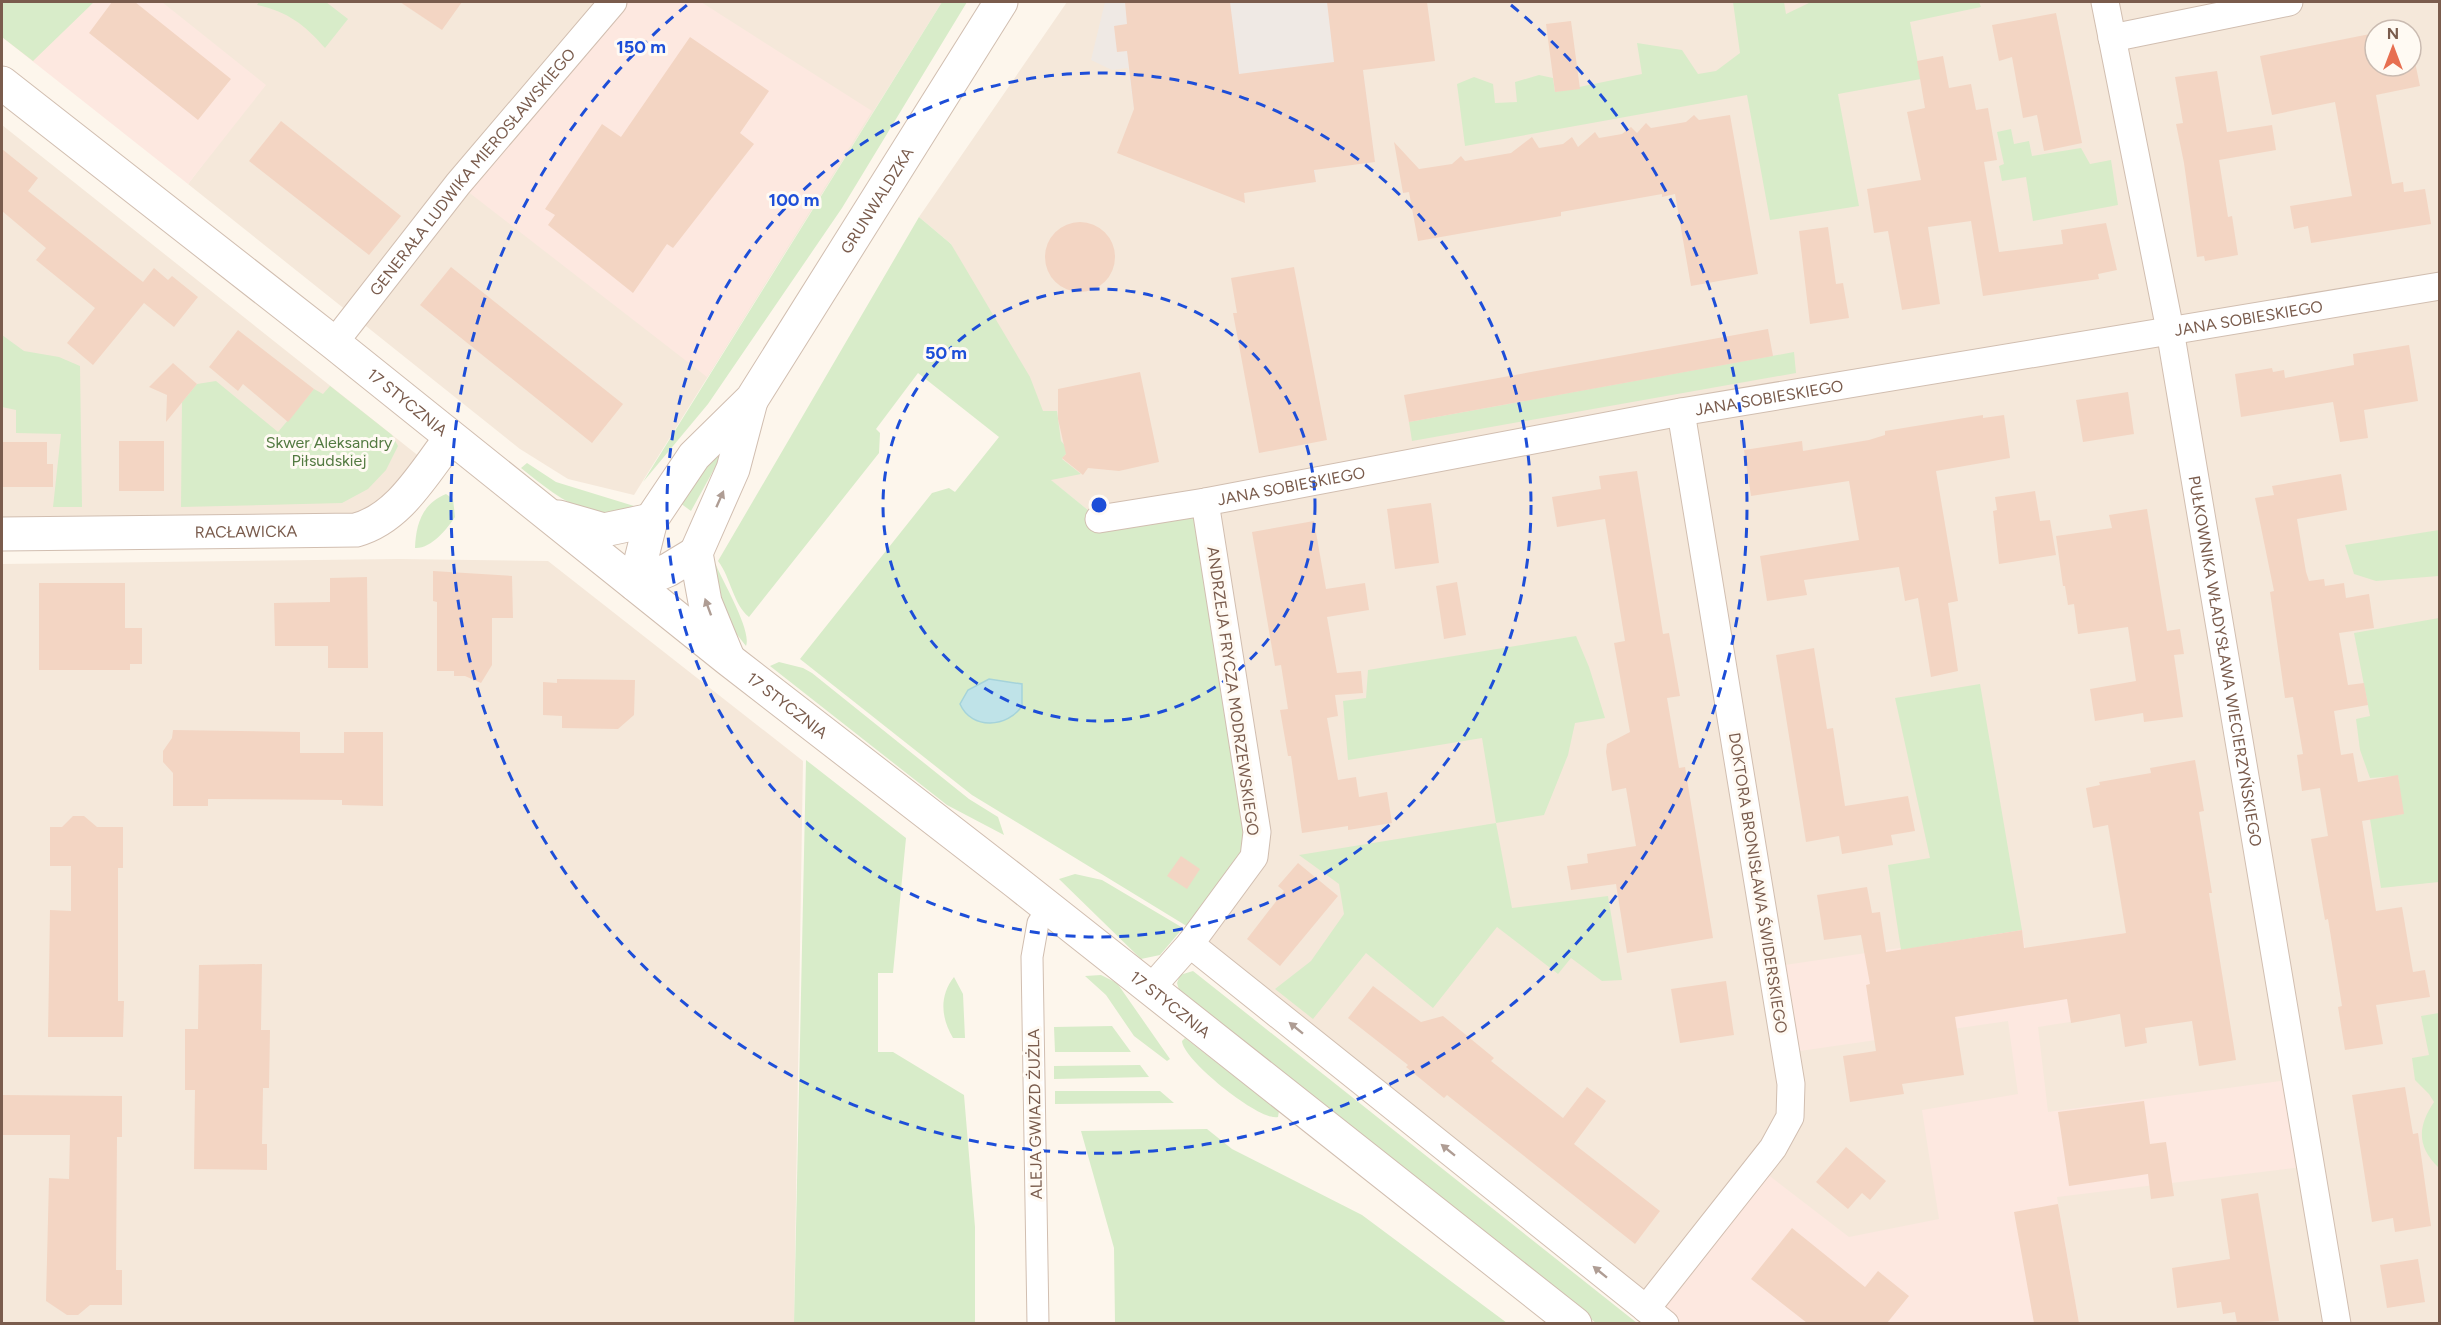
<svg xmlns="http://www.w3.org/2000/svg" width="2441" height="1325" font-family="Figtree,sans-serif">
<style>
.residential{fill:#f5e8da;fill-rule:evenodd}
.commercial{fill:#fde8e0}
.industrial{fill:#efe9e4}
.green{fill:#d8ecc9}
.water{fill:#bfe3e8;stroke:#a5d3da;stroke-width:1.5}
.building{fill:#f3d5c3}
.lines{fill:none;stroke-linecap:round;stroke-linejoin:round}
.pedestrian-casing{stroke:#d1beb0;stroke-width:23}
.minor-casing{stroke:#d1beb0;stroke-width:29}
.tertiary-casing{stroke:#d1beb0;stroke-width:35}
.pedestrian{stroke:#fff;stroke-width:21}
.minor{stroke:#fff;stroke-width:27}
.tertiary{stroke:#fff;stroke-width:33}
.oneway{fill:#af9d94}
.ring{fill:none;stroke:#1d4ed8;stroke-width:3;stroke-dasharray:10 8}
.labels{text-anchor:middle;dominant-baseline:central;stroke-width:6;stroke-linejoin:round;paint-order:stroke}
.street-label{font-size:16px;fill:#7a5c4d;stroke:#fffaf3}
.park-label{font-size:16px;fill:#537a41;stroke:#fffaf3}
.centre{fill:#1d4ed8;stroke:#fffaf3;stroke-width:3}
.ring-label{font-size:18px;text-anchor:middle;font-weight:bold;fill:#1d4ed8;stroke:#fffaf3;stroke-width:6;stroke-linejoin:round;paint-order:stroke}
</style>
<rect width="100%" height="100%" fill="#fdf6ec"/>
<path class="residential" d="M 94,2 L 942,2 L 634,495 L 568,479 L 520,449 L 188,184 L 207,159 Z
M 1067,2 L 2439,2 L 2439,1323 L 1666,1323 L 1190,944 L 1099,519 L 1043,474 L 951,244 L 919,217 ZM 2375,30 L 2411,30 L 2411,66 L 2375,66 Z
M 2,125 L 430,465 L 387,516 L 2,535 Z
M 399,559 L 548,561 L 803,761 L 794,1323 L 2,1323 L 2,564 Z"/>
<path class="commercial" d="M 85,2 L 162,2 L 266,85 L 188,184 L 2,37 L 2,29 Z
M 613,2 L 701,2 L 872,111 L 707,377 L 458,184 Z
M 2022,930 L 2025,948 L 2145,930 L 2172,1006 L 2038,1027 L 2048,1112 L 2296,1079 L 2310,1166 L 2057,1197 L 2079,1323 L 1665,1324 L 1646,1309 L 1758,1167 L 1849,1237 L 1939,1219 L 1922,1110 L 2018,1094 L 2008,1021 L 1786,1053 L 1772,967 Z"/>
<path class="industrial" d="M 1105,2 L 1354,2 L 1375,162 L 1315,169 L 1316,182 L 1225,195 L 1221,165 L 1150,114 L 1134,109 L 1128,68 L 1112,70 L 1091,60 Z"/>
<path class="green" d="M 2,2 L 94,2 L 33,61 L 2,37 Z
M 259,2 L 326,2 L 348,19 L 325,48 C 304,24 288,12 257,5 Z
M 942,2 L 967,2 L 842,208 L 708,404 L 643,482 Z
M 1733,2 L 1784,2 L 1786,14 L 1811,2 L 1979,2 L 1981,7 L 1910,22 L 1921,79 L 1838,94 L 1859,206 L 1770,220 L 1747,95 L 1465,146 L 1457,84 L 1474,77 L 1493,84 L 1495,103 L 1517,102 L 1515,82 L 1539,75 L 1553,78 L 1555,92 L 1642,74 L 1637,43 L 1682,50 L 1698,74 L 1716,71 L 1740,53 Z
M 2011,129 L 2014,144 L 2029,141 L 2032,156 L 2081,148 L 2090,164 L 2111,160 L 2118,205 L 2033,221 L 2026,177 L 2002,181 L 1999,166 L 2004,164 L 1997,132 Z
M 919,217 L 951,244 L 1030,377 L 1043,411 L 1057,411 L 1061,441 L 1069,450 L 1062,459 L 1081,474 L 1051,480 L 1099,519 L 1205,502 L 1257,832 L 1198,933 L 972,795 L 800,659 L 932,493 L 949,488 L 955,492 L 999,437 L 918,373 L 876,429 L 880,433 L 879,453 L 749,617 C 733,604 731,578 718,561 Z
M 2,335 L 24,351 L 59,357 L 80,366 L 82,507 L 53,507 L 61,434 L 16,433 L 16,410 L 2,407 Z
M 1794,352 L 1796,373 L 1412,441 L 1409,422 Z
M 216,381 L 278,432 L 314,389 L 323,394 L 330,386 L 392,435 L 398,446 L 386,470 L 368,489 L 342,503 L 181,507 L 182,402 L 197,384 Z
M 737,422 L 739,424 L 691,511 L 680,503 Z
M 527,463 L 556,482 L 634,506 C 590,527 554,494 521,468 Z
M 446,494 L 453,499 L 455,517 C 447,529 431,549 415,548 C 416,524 422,504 446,494 Z
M 2439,530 L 2439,576 L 2376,581 L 2354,574 L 2345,545 Z
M 711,561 L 716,565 C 723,582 752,631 746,646 L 727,622 Z
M 2439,618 L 2439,882 L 2381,888 L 2370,819 L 2403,814 L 2398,776 L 2370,778 L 2360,750 L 2356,719 L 2370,716 L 2354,633 Z
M 1576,636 L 1589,667 L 1605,718 L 1575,723 L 1568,755 L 1544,815 L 1496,823 L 1512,908 L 1608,896 L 1622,980 L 1602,981 L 1571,958 L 1558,974 L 1497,927 L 1433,1008 L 1366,953 L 1313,1019 L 1275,989 L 1311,961 L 1344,914 L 1339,884 L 1299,855 L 1496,823 L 1482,738 L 1348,760 L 1343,701 L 1366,698 L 1368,670 Z
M 779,662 L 803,668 L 812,673 L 969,799 L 998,817 L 1004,835 L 947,805 L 770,666 Z
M 1980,684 L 2022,930 L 1901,950 L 1888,865 L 1930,858 L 1895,698 Z
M 806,760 L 906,838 L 893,973 L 878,973 L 878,1052 L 893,1052 L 964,1095 L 975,1227 L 975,1323 L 794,1323 Z
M 1075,874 L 1102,880 L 1183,928 L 1160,955 L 1141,959 L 1059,879 Z
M 1193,971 L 1637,1323 L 1596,1323 L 1179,990 L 1177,983 L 1180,975 Z
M 1101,975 L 1117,983 L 1170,1059 L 1167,1061 L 1134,1036 L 1106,995 L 1085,976 Z
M 954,977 L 963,994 L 965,1038 L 953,1038 C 941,1018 939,996 954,977 Z
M 2439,1013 L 2440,1013 L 2439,1168 C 2416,1146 2418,1126 2434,1102 L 2429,1094 L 2415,1080 L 2412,1058 L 2429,1055 L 2421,1016 Z
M 1112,1026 L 1131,1052 L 1055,1052 L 1054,1027 Z
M 1185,1038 L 1279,1111 L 1278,1117 C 1260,1122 1183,1060 1182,1041 Z
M 1140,1065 L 1149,1077 L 1054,1079 L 1054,1066 Z
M 1055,1091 L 1160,1091 L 1174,1103 L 1055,1104 Z
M 1207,1129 L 1232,1149 L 1362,1215 L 1507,1323 L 1115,1323 L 1114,1248 L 1081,1131 Z"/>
<path class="water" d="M 989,679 L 1022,684 L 1022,706 C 1008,727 972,731 960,704 L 968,690 Z"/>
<path class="building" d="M 112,2 L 135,2 L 231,79 L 198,120 L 89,33 Z
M 400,2 L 462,2 L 442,30 Z
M 1125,2 L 1230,2 L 1239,74 L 1334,62 L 1327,2 L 1427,2 L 1435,61 L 1363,70 L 1375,162 L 1314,170 L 1316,182 L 1244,193 L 1245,203 L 1117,153 L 1134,109 L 1127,51 L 1117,52 L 1114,26 L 1127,24 Z
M 2056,13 L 2082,143 L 2044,151 L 2037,115 L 2023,118 L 2012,57 L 1999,61 L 1992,25 Z
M 1571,21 L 1580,89 L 1555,92 L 1546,24 Z
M 2375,33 L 2375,66 L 2411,66 L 2411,43 L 2420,86 L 2376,95 L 2392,184 L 2403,182 L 2404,192 L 2425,189 L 2431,224 L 2311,243 L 2308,226 L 2294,229 L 2290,206 L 2352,196 L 2335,102 L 2272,115 L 2260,56 Z
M 690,37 L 769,91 L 740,133 L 754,144 L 673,248 L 667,244 L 633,293 L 548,225 L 555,215 L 545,209 L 602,124 L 621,137 Z
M 1943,56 L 1949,88 L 1971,84 L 1976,110 L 1988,108 L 1997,160 L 1984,162 L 1999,252 L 2063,244 L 2061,230 L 2106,223 L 2117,270 L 2098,274 L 2099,279 L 1983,296 L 1971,221 L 1928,227 L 1940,304 L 1902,310 L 1888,231 L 1874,233 L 1867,189 L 1921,180 L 1907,112 L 1925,108 L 1917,61 Z
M 2217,71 L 2227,132 L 2272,125 L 2276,150 L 2219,160 L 2228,217 L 2232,216 L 2238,255 L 2205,261 L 2204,256 L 2197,257 L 2184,163 L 2176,124 L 2183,123 L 2175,77 Z
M 1694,115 L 1699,120 L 1730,115 L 1758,274 L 1691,286 L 1675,194 L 1662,197 L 1662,194 L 1561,212 L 1561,216 L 1418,241 L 1409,192 L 1403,193 L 1394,142 L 1419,169 L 1452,164 L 1461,156 L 1465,161 L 1511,153 L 1532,137 L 1539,148 L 1563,144 L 1572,137 L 1578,147 L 1595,132 L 1599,138 L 1622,134 L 1631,127 L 1637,133 L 1646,123 L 1651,128 L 1686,122 Z
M 281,121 L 401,216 L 369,255 L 249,161 Z
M 2,149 L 38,178 L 28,191 L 143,282 L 154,268 L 168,280 L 172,276 L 198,297 L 174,327 L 144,303 L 93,365 L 67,343 L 95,308 L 36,260 L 46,248 L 2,211 Z
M1045 257a35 35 0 1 1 70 0a35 35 0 1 1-70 0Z
M 1828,227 L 1836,284 L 1843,283 L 1849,318 L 1810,324 L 1799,231 Z
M 451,267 L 623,404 L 592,443 L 420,305 Z
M 1294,267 L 1327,440 L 1259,453 L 1233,313 L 1237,313 L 1231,278 Z
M 1768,329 L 1773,356 L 1409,422 L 1404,395 Z
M 238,330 L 314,389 L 288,422 L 243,384 L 238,391 L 209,367 Z
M 2409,345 L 2418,401 L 2364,410 L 2368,438 L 2340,442 L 2333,402 L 2241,417 L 2235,374 L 2272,368 L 2273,372 L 2284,370 L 2285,378 L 2354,365 L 2353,354 Z
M 173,363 L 197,384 L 166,422 L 167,395 L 149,387 Z
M 1140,372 L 1159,462 L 1119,471 L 1088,468 L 1083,475 L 1062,458 L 1066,454 L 1058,419 L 1058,389 Z
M 2128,392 L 2134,434 L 2083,442 L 2076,400 Z
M 1983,415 L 1983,418 L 2004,415 L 2010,458 L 1936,471 L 1958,601 L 1948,603 L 1958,671 L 1931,677 L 1918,598 L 1905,601 L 1899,567 L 1804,580 L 1807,595 L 1767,601 L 1760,556 L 1859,540 L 1849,481 L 1751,496 L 1744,450 L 1802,441 L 1803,451 L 1869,440 L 1885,435 L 1885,431 Z
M 119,441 L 164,441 L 164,491 L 119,491 Z
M 2,442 L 47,442 L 47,464 L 53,464 L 53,487 L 2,487 Z
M 1637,471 L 1663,634 L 1669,633 L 1680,696 L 1667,698 L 1679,768 L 1685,767 L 1713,938 L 1627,953 L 1616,884 L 1571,890 L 1567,866 L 1588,863 L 1587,854 L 1636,846 L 1626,788 L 1612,791 L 1606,752 L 1607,744 L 1630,732 L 1614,643 L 1625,641 L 1605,519 L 1557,527 L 1552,497 L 1601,489 L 1599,476 Z
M 2341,474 L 2347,510 L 2297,519 L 2306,572 L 2309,581 L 2324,579 L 2325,586 L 2344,583 L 2346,598 L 2369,594 L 2374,628 L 2339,633 L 2348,685 L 2364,683 L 2368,705 L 2334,711 L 2341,755 L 2353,753 L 2358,782 L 2398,775 L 2404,814 L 2362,821 L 2376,911 L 2402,907 L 2413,972 L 2425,970 L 2430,997 L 2376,1005 L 2383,1044 L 2345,1050 L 2338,1007 L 2342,1006 L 2328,919 L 2325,920 L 2311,839 L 2328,836 L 2320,788 L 2302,791 L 2297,755 L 2303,754 L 2293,697 L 2285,698 L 2270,592 L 2274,591 L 2255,498 L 2274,495 L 2272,486 Z
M 2035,491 L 2040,521 L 2050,520 L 2056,555 L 1999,564 L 1993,511 L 1997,510 L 1995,497 Z
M 1431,503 L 1439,563 L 1395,569 L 1387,509 Z
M 2147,509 L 2167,631 L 2180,629 L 2184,654 L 2174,655 L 2183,717 L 2144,722 L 2143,713 L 2095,721 L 2090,689 L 2136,681 L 2128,627 L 2078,634 L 2074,604 L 2068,605 L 2065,586 L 2063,586 L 2056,536 L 2112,528 L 2109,515 Z
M 1314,521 L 1326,589 L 1365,583 L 1369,610 L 1327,617 L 1337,673 L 1361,671 L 1363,693 L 1335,695 L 1338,716 L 1327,718 L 1338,780 L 1356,777 L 1359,797 L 1387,792 L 1392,823 L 1348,830 L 1348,826 L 1302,833 L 1291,756 L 1288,756 L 1280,710 L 1288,709 L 1281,665 L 1275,666 L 1252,532 Z
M 433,571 L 512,576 L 513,618 L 492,618 L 492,665 L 481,683 L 465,676 L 454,676 L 454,671 L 437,671 L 437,602 L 433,601 Z
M 367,577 L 368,668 L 328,668 L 328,646 L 275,646 L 274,603 L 330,602 L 330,578 Z
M 1457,582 L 1466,635 L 1444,639 L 1436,586 Z
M 39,583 L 125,583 L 125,628 L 142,628 L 142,664 L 130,664 L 130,670 L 39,670 Z
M 1814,648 L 1827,729 L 1833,728 L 1845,806 L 1908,796 L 1915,831 L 1891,835 L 1893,845 L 1842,854 L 1839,836 L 1806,842 L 1776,655 Z
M 557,679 L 635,680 L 634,715 L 618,729 L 562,728 L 562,716 L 543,715 L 543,682 L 557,683 Z
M 173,730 L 300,732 L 300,753 L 344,753 L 344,732 L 383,732 L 383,806 L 342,805 L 342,800 L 208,799 L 208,806 L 173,806 L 173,773 L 163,762 L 163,751 L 172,738 Z
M 2195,760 L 2204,811 L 2199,812 L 2212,893 L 2209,893 L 2236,1060 L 2199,1066 L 2192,1021 L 2145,1028 L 2147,1043 L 2125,1047 L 2120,1014 L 2071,1023 L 2067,999 L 1955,1017 L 1964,1075 L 1902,1084 L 1904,1094 L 1850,1102 L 1843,1056 L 1876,1051 L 1866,985 L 1870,984 L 1861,935 L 1824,940 L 1817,895 L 1867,887 L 1872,913 L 1880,912 L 1886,952 L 2022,930 L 2024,948 L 2126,933 L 2108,825 L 2093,828 L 2086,788 L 2100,785 L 2099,782 L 2151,773 L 2150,768 Z
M 73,816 L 84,816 L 97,827 L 123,827 L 123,868 L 118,868 L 118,1001 L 124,1001 L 123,1037 L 48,1037 L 50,910 L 71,911 L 71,866 L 50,866 L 50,827 L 62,827 Z
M 1181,856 L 1200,869 L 1187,889 L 1167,876 Z
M 1298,863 L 1338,896 L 1280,966 L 1247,939 L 1284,891 L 1278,886 Z
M 262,964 L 261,1030 L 270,1030 L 269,1088 L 263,1088 L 262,1144 L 267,1144 L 267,1170 L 194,1169 L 195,1090 L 185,1090 L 185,1029 L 198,1029 L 199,965 Z
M 1726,981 L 1734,1035 L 1680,1043 L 1671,989 Z
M 1373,986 L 1421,1022 L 1443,1016 L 1494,1058 L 1491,1061 L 1563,1118 L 1587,1087 L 1606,1101 L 1574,1144 L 1660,1211 L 1635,1244 L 1447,1095 L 1444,1098 L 1406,1067 L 1408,1065 L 1348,1018 Z
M 2405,1087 L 2413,1134 L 2418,1133 L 2431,1226 L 2395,1232 L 2393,1218 L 2372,1222 L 2352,1095 Z
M 2,1095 L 122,1096 L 122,1137 L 117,1137 L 116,1270 L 122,1270 L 122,1305 L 90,1305 L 78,1315 L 67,1315 L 46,1301 L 49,1178 L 69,1179 L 70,1135 L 2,1135 Z
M 2144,1101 L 2150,1144 L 2166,1142 L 2174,1196 L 2151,1199 L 2148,1174 L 2069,1186 L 2058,1112 Z
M 1846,1147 L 1886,1181 L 1870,1200 L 1862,1193 L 1848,1209 L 1816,1182 Z
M 2258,1193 L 2279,1321 L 2237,1323 L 2235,1312 L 2223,1314 L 2221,1302 L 2177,1308 L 2172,1268 L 2230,1259 L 2221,1199 Z
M 2058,1204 L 2079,1323 L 2034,1323 L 2014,1212 Z
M 1792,1228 L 1865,1287 L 1878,1271 L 1909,1296 L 1887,1323 L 1807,1323 L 1751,1279 Z
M 2418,1259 L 2425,1302 L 2387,1308 L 2380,1265 Z"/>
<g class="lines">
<defs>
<path id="pedestrian" d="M 1038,1324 L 1032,957 L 1038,923 L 1048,908"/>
<g id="minor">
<path id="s1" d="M 2105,2 L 2170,330 L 2337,1324"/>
<path d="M 2112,38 L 2289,2"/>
<path id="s2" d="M 334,343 L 458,184 L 613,2"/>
<path id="s3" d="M 1099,519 L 1205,502 L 1681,412 L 2440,286"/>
<path d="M 1190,944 L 1665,1324"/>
<path d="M 1151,988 L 1190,944 L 1254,857 L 1257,832 L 1205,502"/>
<path d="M 1646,1309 L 1773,1148 L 1790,1117 L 1791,1084 L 1681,412"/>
</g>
<g id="tertiary">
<path id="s4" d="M 2,83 L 334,343 L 728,659 L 1016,882 L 1575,1324"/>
<path d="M 559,517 L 604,530 L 651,520"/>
<path id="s5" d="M 2,534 L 356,530 C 400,518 424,472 451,438"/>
<path id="s6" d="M 635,584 L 651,520 L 694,456 L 752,399 L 1001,2"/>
<path d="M 635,584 L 668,570 L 696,553"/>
<path d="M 728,658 L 705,602 L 696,553 L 733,469 L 751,401"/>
</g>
</defs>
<use href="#pedestrian" class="pedestrian-casing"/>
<use href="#minor" class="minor-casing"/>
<use href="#tertiary" class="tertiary-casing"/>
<use href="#pedestrian" class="pedestrian"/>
<use href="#minor" class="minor"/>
<use href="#tertiary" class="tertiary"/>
</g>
<defs><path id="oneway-solid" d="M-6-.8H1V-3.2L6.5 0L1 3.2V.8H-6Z" transform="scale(1.5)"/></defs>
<g class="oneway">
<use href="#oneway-solid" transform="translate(720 499) rotate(-66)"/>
<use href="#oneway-solid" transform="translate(708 607) rotate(-110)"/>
<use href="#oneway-solid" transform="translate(1296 1028) rotate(-141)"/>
<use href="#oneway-solid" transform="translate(1448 1150) rotate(-141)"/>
<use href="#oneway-solid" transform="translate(1600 1272) rotate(-141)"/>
</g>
<g class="ring">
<circle cx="1099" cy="505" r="216"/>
<circle cx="1099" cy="505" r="432"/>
<path d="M1511 5A648 648 0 1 1 687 5"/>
</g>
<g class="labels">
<g class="street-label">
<text stroke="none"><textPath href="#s2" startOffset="220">GENERAŁA LUDWIKA MIEROSŁAWSKIEGO</textPath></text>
<text stroke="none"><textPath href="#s6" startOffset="459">GRUNWALDZKA</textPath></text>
<text stroke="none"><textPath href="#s3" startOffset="1167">JANA SOBIESKIEGO</textPath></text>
<text stroke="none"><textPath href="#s3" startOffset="681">JANA SOBIESKIEGO</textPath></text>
<text stroke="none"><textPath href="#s4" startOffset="516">17 STYCZNIA</textPath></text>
<text stroke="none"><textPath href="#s3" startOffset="195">JANA SOBIESKIEGO</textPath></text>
<text stroke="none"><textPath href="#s5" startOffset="244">RACŁAWICKA</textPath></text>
<text stroke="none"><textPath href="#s1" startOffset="670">PUŁKOWNIKA WŁADYSŁAWA WIECIERZYŃSKIEGO</textPath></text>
<text transform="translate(1233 691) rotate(82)">ANDRZEJA FRYCZA MODRZEWSKIEGO</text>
<text stroke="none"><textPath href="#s4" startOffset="1002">17 STYCZNIA</textPath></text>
<text transform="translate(1758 883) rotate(81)">DOKTORA BRONISŁAWA ŚWIDERSKIEGO</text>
<text stroke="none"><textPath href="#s4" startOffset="1488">17 STYCZNIA</textPath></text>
<text transform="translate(1035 1114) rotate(-91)">ALEJA GWIAZD ŻUŻLA</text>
</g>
<g class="park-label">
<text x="329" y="442">Skwer Aleksandry<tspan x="329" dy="18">Piłsudskiej</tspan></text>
</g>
</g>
<circle cx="1099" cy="505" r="9" class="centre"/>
<g class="ring-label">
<text x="641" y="53">150 m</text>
<text x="794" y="206">100 m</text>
<text x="946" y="359">50 m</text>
</g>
<rect width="2441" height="1325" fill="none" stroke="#7a5c4d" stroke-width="6"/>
<g transform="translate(2393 48)"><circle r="28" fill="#fffaf3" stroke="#cabbb1" stroke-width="1.5"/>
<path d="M0-4.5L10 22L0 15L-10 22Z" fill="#e76f51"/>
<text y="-9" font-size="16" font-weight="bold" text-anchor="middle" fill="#7a5c4d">N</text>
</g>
</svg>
